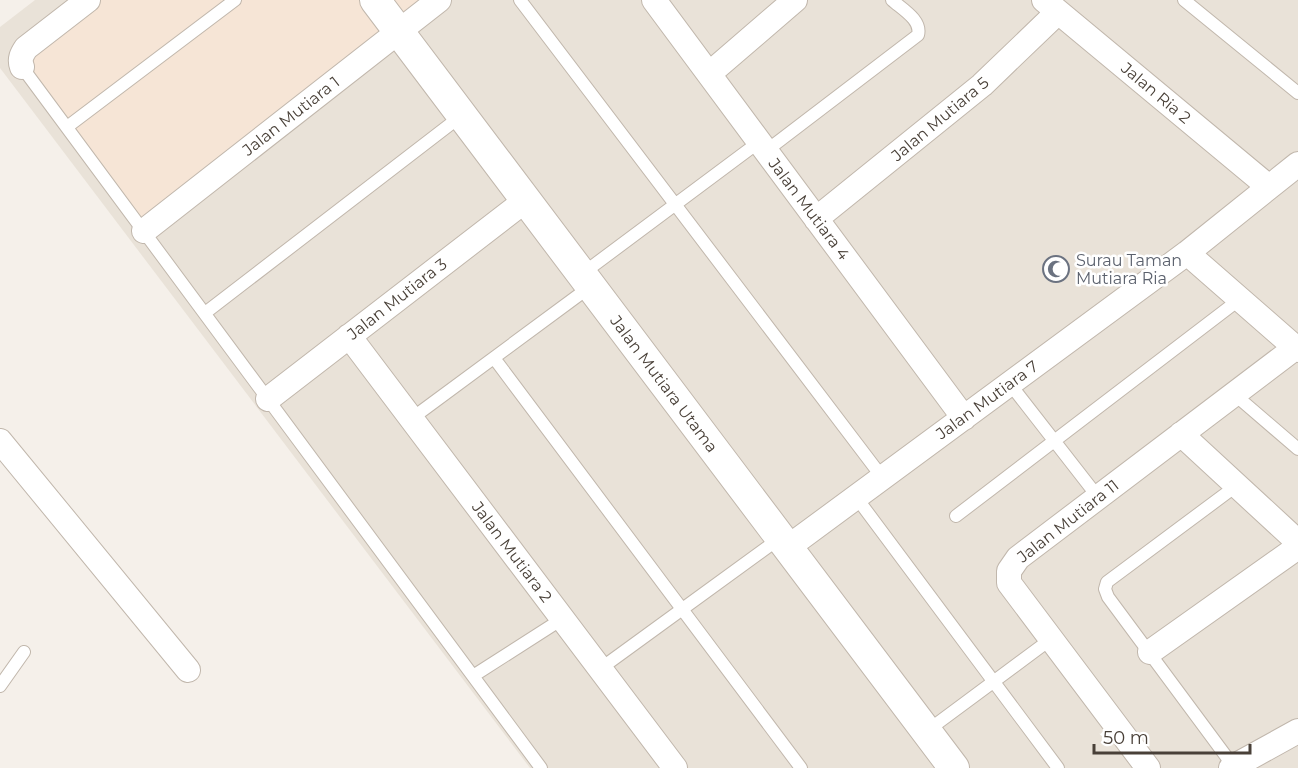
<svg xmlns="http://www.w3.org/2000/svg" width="1298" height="768" font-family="Montserrat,sans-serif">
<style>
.residential{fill:#e9e2d8}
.commercial{fill:#f6e5d6}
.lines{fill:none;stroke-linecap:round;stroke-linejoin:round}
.service-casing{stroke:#c1b7ac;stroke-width:14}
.minor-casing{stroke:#c1b7ac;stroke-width:26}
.tertiary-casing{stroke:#c1b7ac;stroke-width:32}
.service{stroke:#fff;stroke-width:12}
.minor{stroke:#fff;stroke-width:24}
.tertiary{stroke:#fff;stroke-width:30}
.labels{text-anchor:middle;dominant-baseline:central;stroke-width:5;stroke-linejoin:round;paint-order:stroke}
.street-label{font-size:16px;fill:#494038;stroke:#fff}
.worship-label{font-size:16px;fill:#5b616d;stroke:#fff;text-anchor:start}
</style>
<rect width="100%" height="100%" fill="#f5f0ea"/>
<path class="residential" d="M 35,0 L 1298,0 L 1298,768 L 530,768 L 0,68 L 0,27 Z"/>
<path class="commercial" d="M 77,0 L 452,0 L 144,240 L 16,51 Z"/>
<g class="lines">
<defs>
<path id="service" d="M 520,0 L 882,477
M 1184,0 L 1298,93
M 22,67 L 541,768
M 67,127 L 235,0
M 766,151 L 918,35 C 922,20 902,9 892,0
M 582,274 L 759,142
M 205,313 L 461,116
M 494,358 L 801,768
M 1010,384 L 1098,497
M 1234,394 L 1298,449
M 411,419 L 591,286
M 856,497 L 1058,768
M 956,516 L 1240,299
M 600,669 L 780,538
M 473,676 L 562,619
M 0,686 L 24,652
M 927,731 L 1051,639
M 1234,767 L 1108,597 L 1105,589 L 1107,582 L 1236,486"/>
<path id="minor" d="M 654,0 L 964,418
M 1044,0 L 1269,187
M 22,67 C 19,59 22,54 26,48 L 88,0
M 709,74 L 795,0
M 816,219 L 982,85 L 1058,12
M 144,231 L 439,0
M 1187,253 L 1298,350
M 349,336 L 675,768
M 268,399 L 526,200
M 1181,434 L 1298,542
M 0,441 L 188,670
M 787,548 L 1187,253 L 1298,164
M 1150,652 L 1298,547
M 1148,768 L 1009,583 L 1009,571 L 1018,558 L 1295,348
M 1231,768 L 1298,731"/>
<path id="tertiary" d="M 375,0 L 954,768"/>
</defs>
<use href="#service" class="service-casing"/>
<use href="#minor" class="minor-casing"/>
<use href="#tertiary" class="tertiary-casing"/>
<use href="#service" class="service"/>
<use href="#minor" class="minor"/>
<use href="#tertiary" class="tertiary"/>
</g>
<defs>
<symbol id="mosque-ring" viewBox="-11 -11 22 22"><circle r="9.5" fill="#fff" stroke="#6b7280" stroke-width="1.5"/><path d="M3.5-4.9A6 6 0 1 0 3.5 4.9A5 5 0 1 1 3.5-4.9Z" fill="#6b7280"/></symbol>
</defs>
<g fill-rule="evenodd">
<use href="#mosque-ring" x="1041" y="254" width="30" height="30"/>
</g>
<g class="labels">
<g class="street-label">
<text transform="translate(1156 93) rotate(40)">Jalan Ria 2</text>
<text transform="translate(291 116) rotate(-38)">Jalan Mutiara 1</text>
<text transform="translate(940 119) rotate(-40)">Jalan Mutiara 5</text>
<text transform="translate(809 209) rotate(53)">Jalan Mutiara 4</text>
<text transform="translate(397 299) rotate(-38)">Jalan Mutiara 3</text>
<text transform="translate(664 384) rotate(53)">Jalan Mutiara Utama</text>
<text transform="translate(987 400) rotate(-36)">Jalan Mutiara 7</text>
<text transform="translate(1068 521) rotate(-38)">Jalan Mutiara 11</text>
<text transform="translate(512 552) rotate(53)">Jalan Mutiara 2</text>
</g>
<g class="worship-label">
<text x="1076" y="260">Surau Taman<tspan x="1076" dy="18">Mutiara Ria</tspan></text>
</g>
</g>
<path d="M1094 744v9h156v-9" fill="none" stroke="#494038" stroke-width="3"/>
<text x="1103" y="744" font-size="18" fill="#494038" stroke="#ffffff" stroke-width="4.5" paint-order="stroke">50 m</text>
</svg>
